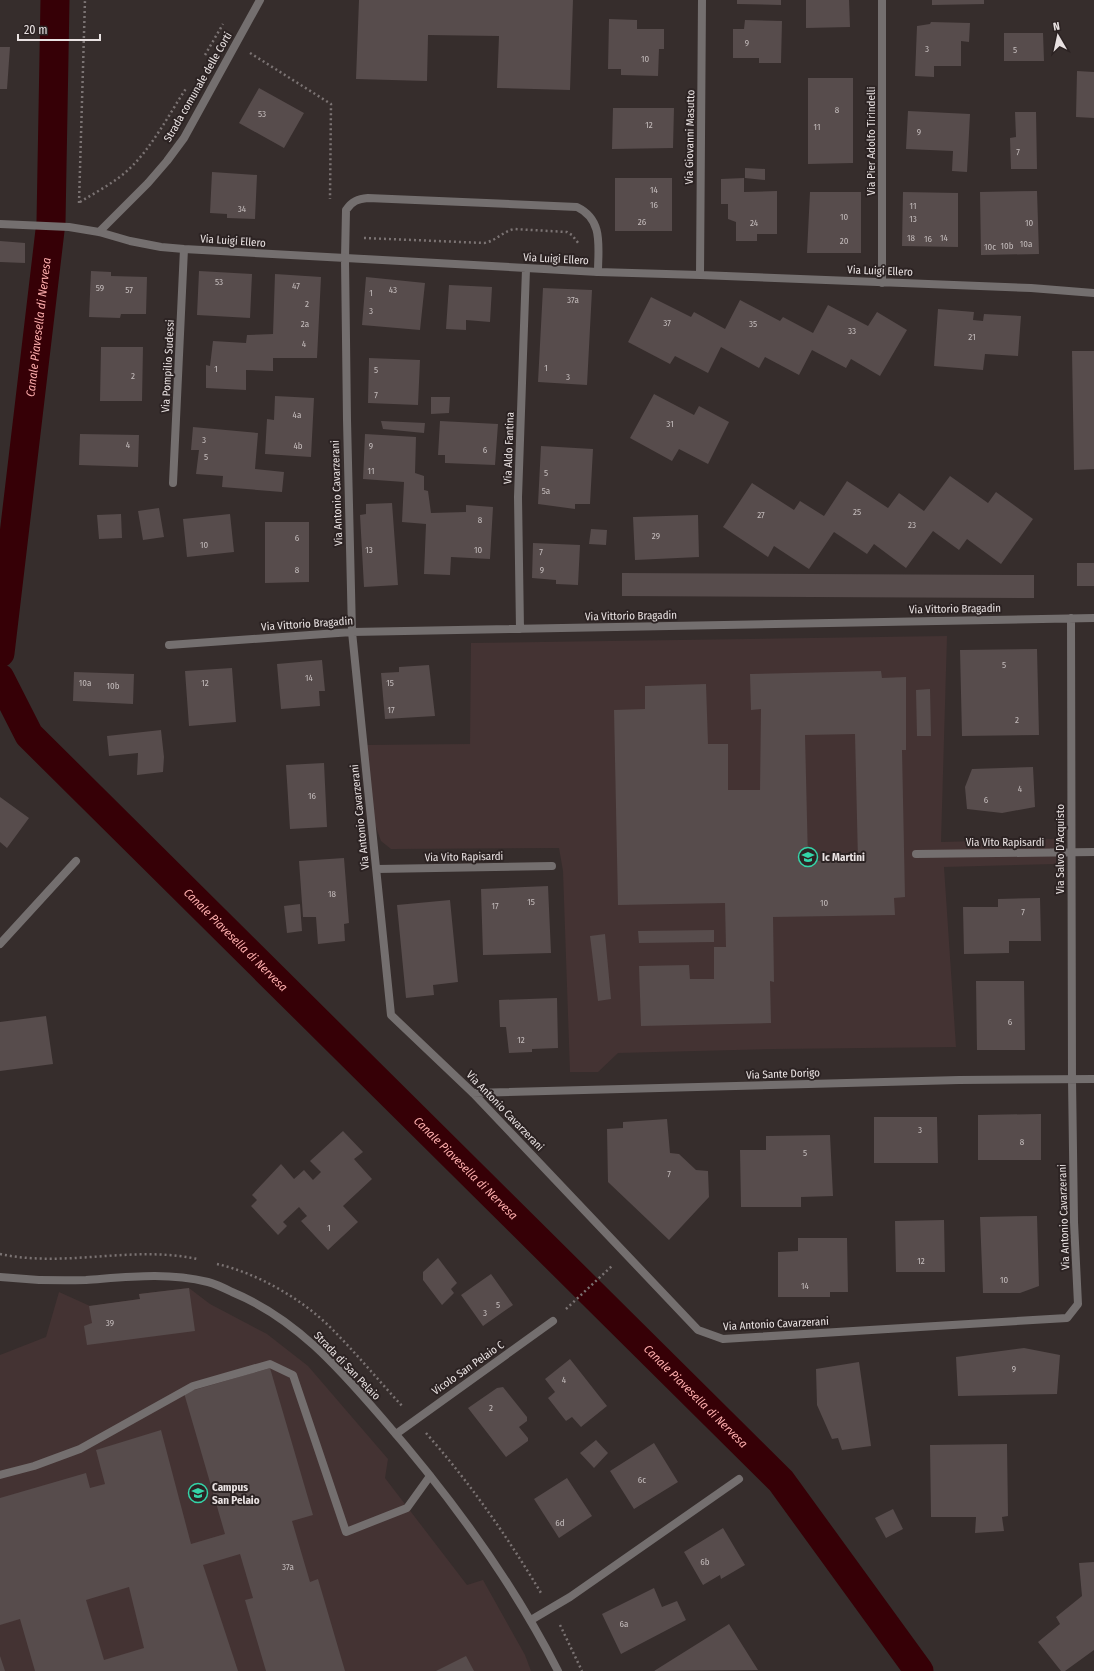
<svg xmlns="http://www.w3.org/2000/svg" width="1094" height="1671" font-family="'Fira Sans Condensed',sans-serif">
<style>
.built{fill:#433}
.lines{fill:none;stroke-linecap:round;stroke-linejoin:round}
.canal{stroke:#360006;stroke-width:29}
.building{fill:#574c4c;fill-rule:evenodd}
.path{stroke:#7b7373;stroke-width:2.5;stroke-dasharray:2 3;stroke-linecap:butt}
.service{stroke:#746f6f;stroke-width:8}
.minor{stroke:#746f6f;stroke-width:8}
.tertiary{stroke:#746f6f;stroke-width:8}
.labels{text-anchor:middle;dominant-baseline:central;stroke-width:4;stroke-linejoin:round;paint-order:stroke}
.number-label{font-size:9px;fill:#c4bcbc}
.street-label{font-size:11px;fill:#e9e2e2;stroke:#2c2323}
.poi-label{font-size:11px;font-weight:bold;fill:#e9e2e2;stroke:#2c2323;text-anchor:start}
.water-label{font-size:12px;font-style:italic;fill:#feadad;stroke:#2c2323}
</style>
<rect width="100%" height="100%" fill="#362d2c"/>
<path class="built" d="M 947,636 L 941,842 L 1057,839 L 1056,864 L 944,867 L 956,1047 L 776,1049 L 618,1053 L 598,1072 L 570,1072 L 563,871 L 559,848 L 391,849 L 381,841 L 373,819 L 367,745 L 470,744 L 471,643 Z
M 189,1288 L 210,1304 L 267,1334 L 308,1366 L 388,1459 L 385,1478 L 467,1585 L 483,1580 L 525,1655 L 531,1671 L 0,1671 L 0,1355 L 46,1337 L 59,1292 L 90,1306 L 140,1299 L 139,1294 Z"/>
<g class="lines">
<g class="canal">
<path id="s1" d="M 0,653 L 51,222 L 55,0"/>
<path id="s2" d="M 0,678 L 29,735 L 781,1481 L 919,1671"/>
</g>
</g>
<path class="building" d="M 359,0 L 573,0 L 570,90 L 497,88 L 499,36 L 428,35 L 427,81 L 356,79 Z
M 737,0 L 781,0 L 781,5 L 737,4 Z
M 806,0 L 849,0 L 850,27 L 806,28 Z
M 932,0 L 984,0 L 984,4 L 932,5 Z
M 609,19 L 637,20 L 637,29 L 664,29 L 664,49 L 659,49 L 658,76 L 621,75 L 621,69 L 608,69 Z
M 745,20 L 782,21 L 781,63 L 759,63 L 759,58 L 733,58 L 733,29 L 744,29 Z
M 931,22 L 970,23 L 969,42 L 961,41 L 961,66 L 934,66 L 934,77 L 915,76 L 917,26 L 930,24 Z
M 1004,33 L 1043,33 L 1044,61 L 1004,61 Z
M 0,47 L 10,47 L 7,89 L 0,89 Z
M 1077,71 L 1094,72 L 1094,118 L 1076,117 Z
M 808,78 L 853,78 L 853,163 L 808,164 Z
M 259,88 L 304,113 L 284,148 L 239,123 Z
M 613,108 L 674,108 L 673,148 L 612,149 Z
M 908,111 L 970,114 L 967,172 L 952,171 L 953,151 L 906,149 Z
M 1015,112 L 1036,112 L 1037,169 L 1011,169 L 1010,138 L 1016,137 Z
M 745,168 L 765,169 L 765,180 L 745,178 Z
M 212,172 L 257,175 L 255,219 L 227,218 L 227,214 L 210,213 Z
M 615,178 L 672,178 L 672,231 L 615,231 Z
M 744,178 L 744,192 L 777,191 L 777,234 L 757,234 L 757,241 L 736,241 L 736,222 L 728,219 L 728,204 L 721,204 L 721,179 Z
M 1037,191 L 1039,254 L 981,255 L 980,192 Z
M 810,192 L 861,192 L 861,253 L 807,253 Z
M 903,192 L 958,193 L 958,247 L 902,246 Z
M 0,241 L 25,243 L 25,263 L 0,262 Z
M 91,271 L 111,272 L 111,276 L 147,277 L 146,314 L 121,314 L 120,318 L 89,317 Z
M 199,271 L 252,274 L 250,318 L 197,315 Z
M 275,274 L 321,277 L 317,358 L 273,358 L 273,371 L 246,370 L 246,390 L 206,388 L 206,365 L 210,366 L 213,341 L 246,343 L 247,335 L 273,334 Z
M 366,277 L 425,283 L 420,330 L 362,325 Z
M 449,285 L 492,287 L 490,322 L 466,320 L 466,330 L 446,329 Z
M 543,288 L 592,290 L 587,385 L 538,382 Z
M 651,297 L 691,317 L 694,312 L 725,329 L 740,300 L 780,321 L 783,317 L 813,333 L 828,305 L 868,326 L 877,312 L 907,330 L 880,376 L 851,359 L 846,368 L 812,350 L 799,375 L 765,357 L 759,368 L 721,347 L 708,373 L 675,356 L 670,364 L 628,342 Z
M 938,309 L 974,312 L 973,320 L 983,321 L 984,314 L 1021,316 L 1018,356 L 985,354 L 983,370 L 934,366 Z
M 101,347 L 143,347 L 142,401 L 100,401 Z
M 1072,351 L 1094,351 L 1094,469 L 1074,470 Z
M 369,358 L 420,360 L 418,405 L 368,403 Z
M 654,394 L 694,415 L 699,406 L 729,422 L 708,464 L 679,449 L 672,461 L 630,438 Z
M 275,396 L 314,398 L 311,457 L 265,454 L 267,419 L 274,420 Z
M 431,397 L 450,397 L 449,413 L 431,414 Z
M 381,421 L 425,423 L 424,433 L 383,429 Z
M 440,421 L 498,424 L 495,465 L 445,463 L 445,455 L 438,455 Z
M 193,427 L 258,433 L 255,469 L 284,472 L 282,492 L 222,487 L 223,476 L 196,474 L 199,450 L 191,450 Z
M 80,434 L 139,435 L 138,467 L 79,465 Z
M 365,434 L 416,437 L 415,473 L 424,476 L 424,490 L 428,491 L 431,513 L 466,512 L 466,505 L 493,507 L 490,559 L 451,557 L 450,575 L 424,574 L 426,524 L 402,522 L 404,482 L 363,479 Z
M 541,446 L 593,449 L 590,504 L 575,504 L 575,509 L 538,504 Z
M 950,476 L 988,503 L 996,492 L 1033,519 L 1001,564 L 967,539 L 959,550 L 933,531 L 906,568 L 874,544 L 867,554 L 834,532 L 809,569 L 774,546 L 768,557 L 723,527 L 752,483 L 794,510 L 800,501 L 824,516 L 847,481 L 888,508 L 899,493 L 924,511 Z
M 392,503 L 398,585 L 364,587 L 360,515 L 366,514 L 366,504 Z
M 159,508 L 164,537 L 143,540 L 138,511 Z
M 121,514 L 122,538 L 99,539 L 97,515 Z
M 230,514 L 234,552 L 187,557 L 183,519 Z
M 698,515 L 699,557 L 635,560 L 633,517 Z
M 265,522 L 309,522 L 309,582 L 265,583 Z
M 591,529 L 607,530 L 606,545 L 589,544 Z
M 533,543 L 580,545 L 578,585 L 556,584 L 556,580 L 532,578 Z
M 1077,563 L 1094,563 L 1094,586 L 1077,586 Z
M 622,573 L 1034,575 L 1034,598 L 622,596 Z
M 1037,649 L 1039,735 L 962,736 L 960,650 Z
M 322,660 L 325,691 L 319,691 L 320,706 L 281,709 L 277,664 Z
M 429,665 L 435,716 L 385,719 L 381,673 L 399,672 L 399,667 Z
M 232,668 L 236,722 L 189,726 L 185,671 Z
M 881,671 L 882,678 L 906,677 L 906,750 L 902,750 L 905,897 L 894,898 L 895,915 L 773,917 L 774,982 L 770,981 L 771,1023 L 641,1026 L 639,966 L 689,965 L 690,979 L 714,979 L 714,947 L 726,947 L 725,903 L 618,905 L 614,710 L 645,709 L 645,686 L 706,684 L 708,744 L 728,744 L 728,790 L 760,790 L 761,709 L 751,710 L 750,674 ZM 855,734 L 858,860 L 808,861 L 805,735 Z
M 74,672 L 134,674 L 133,704 L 73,701 Z
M 930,689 L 931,736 L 917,736 L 916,690 Z
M 161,730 L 164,757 L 163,772 L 137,775 L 138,753 L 109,756 L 107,736 Z
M 324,763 L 327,827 L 290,829 L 286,765 Z
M 1033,767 L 1035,807 L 1002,813 L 967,809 L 965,787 L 972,769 Z
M 0,797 L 29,818 L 7,848 L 0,842 Z
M 344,858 L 349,923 L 344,924 L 345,941 L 318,944 L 316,917 L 303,917 L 299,861 Z
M 548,886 L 551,953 L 483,955 L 481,889 Z
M 1040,898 L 1041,941 L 1009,941 L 1009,953 L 964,954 L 963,907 L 998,907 L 998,899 Z
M 450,900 L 458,982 L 433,985 L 434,995 L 406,998 L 397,905 Z
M 300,904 L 302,931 L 287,933 L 284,906 Z
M 714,930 L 714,942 L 639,943 L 638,931 Z
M 605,934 L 611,999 L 598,1001 L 590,936 Z
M 976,981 L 1024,981 L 1025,1050 L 977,1050 Z
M 557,998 L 558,1048 L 532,1049 L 532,1052 L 509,1053 L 506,1027 L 500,1027 L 499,1000 Z
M 46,1016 L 53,1064 L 0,1071 L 0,1022 Z
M 1041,1114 L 1041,1160 L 978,1160 L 978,1115 Z
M 874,1117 L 937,1117 L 938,1163 L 874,1163 Z
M 667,1119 L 670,1153 L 679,1154 L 696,1170 L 708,1171 L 709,1197 L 669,1240 L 608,1182 L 607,1129 L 623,1128 L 623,1122 Z
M 343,1131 L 363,1152 L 354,1159 L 372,1179 L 343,1206 L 358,1222 L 328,1250 L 301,1221 L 307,1216 L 299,1207 L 283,1222 L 287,1226 L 278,1235 L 251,1206 L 257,1200 L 252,1195 L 281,1164 L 294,1179 L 304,1170 L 313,1180 L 321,1172 L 310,1161 Z
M 830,1135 L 833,1196 L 801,1197 L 801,1207 L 741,1207 L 740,1150 L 766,1150 L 766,1136 Z
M 1037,1216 L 1039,1286 L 1020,1293 L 983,1293 L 980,1217 Z
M 944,1220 L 945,1272 L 896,1272 L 895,1221 Z
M 798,1238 L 847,1238 L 848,1292 L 830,1292 L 830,1297 L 778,1297 L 778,1252 L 798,1251 Z
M 438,1258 L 457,1283 L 451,1289 L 454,1293 L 442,1305 L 423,1280 L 423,1272 Z
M 491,1274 L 513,1305 L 483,1326 L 461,1295 Z
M 189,1288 L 195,1331 L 87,1345 L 84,1326 L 92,1323 L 89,1306 L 140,1299 L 139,1294 Z
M 1024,1348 L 1060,1355 L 1057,1394 L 958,1396 L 956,1357 Z
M 570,1359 L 607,1406 L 581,1427 L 572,1417 L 566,1421 L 548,1398 L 555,1392 L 545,1379 Z
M 859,1362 L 871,1446 L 842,1450 L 838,1438 L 832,1439 L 817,1405 L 816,1369 Z
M 270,1368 L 313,1515 L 292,1521 L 310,1582 L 318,1579 L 345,1671 L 266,1671 L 245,1600 L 253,1598 L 240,1554 L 203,1565 L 238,1671 L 35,1671 L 20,1619 L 0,1625 L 0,1498 L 86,1473 L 90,1488 L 105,1484 L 96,1450 L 161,1430 L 191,1544 L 225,1534 L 184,1393 ZM 129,1587 L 144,1648 L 104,1660 L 86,1600 Z
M 503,1387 L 527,1417 L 527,1421 L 519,1427 L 528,1438 L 528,1441 L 506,1457 L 468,1408 L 497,1388 Z
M 596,1440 L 608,1453 L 594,1468 L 580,1453 Z
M 654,1443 L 678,1482 L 634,1509 L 610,1471 Z
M 1007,1444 L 1008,1516 L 1002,1517 L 1004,1531 L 975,1533 L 976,1517 L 931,1517 L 930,1445 Z
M 567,1478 L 592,1516 L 559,1538 L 534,1499 Z
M 893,1509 L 903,1529 L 886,1538 L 875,1518 Z
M 723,1528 L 745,1565 L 721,1579 L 720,1575 L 703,1585 L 684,1552 Z
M 1094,1562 L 1094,1650 L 1065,1671 L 1061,1671 L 1038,1642 L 1060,1624 L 1056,1617 L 1082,1596 L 1079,1563 Z
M 654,1588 L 662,1607 L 677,1601 L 686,1620 L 621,1654 L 602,1614 Z
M 729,1624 L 758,1670 L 654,1671 Z
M 0,1656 L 5,1671 L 0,1671 Z
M 466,1656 L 474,1671 L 436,1671 Z"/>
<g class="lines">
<path class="path" d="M 250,53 L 331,104 L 330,199
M 205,55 L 223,24
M 80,202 C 96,192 114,183 128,170 C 152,148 169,114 187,87
M 79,203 L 85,0
M 364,238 L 484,243 C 496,241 502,232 514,229 L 567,232 L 572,235 L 579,244
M 0,1254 C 65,1268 132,1245 197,1259
M 217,1264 C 257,1273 302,1299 331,1328 C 356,1353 379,1381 403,1407
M 566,1309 L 613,1265
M 426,1433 C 470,1483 507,1536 541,1593
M 560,1625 L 582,1671"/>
<path class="service" d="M 345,259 L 346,210 C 352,201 358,199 368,198 L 577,207 C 604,220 598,247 598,272
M 0,944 L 76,861
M 0,1475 L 34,1466 L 80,1449 L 193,1386 L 270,1364 L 293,1375 L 346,1532 L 407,1508 L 430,1476
M 531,1620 L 570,1597 L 739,1479"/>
<path class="minor" d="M 0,224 L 69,227 L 99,232 L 130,241 L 161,247 L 184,249 L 598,272 L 700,275 L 1031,288 L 1094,293
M 99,232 L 148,183 L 167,161 L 184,138 L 260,0
M 345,259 L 347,420 L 352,632 L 391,1015 L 473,1093 L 698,1330 L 723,1339 L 1067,1318 L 1078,1304 L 1074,1222 L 1072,1079 L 1071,618
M 700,275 L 702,0
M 882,283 L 882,0
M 173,483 L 184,249
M 520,629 L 518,497 L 526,269
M 169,645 L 352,632 L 1094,618
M 916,854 L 1094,852
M 377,869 L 552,866
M 473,1093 L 959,1080 L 1094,1079
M 396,1434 L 553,1321"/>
<path class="tertiary" d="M 0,1277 C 29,1280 57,1281 86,1280 C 128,1277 166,1272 208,1282 C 216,1284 224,1288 232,1292 C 295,1318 338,1367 382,1418 C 450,1496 511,1579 558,1671"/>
</g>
<defs>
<symbol id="school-ring" viewBox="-11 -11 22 22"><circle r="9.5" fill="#2c2323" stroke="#34d4a8" stroke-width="1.5"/><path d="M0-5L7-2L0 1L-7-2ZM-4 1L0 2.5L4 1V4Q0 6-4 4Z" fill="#34d4a8"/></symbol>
</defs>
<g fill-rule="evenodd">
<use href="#school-ring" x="797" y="846" width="22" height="22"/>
<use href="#school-ring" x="187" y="1482" width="22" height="22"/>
</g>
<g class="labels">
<g class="number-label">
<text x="747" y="43">9</text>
<text x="927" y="49">3</text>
<text x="1015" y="50">5</text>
<text x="645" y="59">10</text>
<text x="837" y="110">8</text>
<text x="262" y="114">53</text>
<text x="649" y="125">12</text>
<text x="817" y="127">11</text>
<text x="919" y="132">9</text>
<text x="1018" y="152">7</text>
<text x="654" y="190">14</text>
<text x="654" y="205">16</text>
<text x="913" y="206">11</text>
<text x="242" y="209">34</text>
<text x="844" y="217">10</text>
<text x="913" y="219">13</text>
<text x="642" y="222">26</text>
<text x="754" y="223">24</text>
<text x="1029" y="223">10</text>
<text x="911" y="238">18</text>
<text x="944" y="238">14</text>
<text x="928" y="239">16</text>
<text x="844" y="241">20</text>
<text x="1026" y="244">10a</text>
<text x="1007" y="246">10b</text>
<text x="990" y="247">10c</text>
<text x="219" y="282">53</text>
<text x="296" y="286">47</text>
<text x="100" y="288">59</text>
<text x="129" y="290">57</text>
<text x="393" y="290">43</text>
<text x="371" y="293">1</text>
<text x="573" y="300">37a</text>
<text x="307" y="304">2</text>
<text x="371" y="311">3</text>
<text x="667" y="323">37</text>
<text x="305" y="324">2a</text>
<text x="753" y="324">35</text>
<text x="852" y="331">33</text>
<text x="972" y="337">21</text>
<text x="304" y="344">4</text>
<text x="546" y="368">1</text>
<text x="216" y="369">1</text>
<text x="376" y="370">5</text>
<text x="133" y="376">2</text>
<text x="568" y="377">3</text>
<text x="376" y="395">7</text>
<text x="297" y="415">4a</text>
<text x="670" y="424">31</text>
<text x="204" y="440">3</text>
<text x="128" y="445">4</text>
<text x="298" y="446">4b</text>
<text x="371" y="446">9</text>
<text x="485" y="450">6</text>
<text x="206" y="457">5</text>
<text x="371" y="471">11</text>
<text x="546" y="473">5</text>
<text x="546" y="491">5a</text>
<text x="857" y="512">25</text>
<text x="761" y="515">27</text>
<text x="480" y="520">8</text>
<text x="912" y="525">23</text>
<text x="656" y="536">29</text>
<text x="297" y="538">6</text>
<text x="204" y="545">10</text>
<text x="369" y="550">13</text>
<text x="478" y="550">10</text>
<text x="541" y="552">7</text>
<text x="297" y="570">8</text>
<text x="542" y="570">9</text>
<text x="1004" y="665">5</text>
<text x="309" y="678">14</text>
<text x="85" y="683">10a</text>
<text x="205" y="683">12</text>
<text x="390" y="683">15</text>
<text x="113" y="686">10b</text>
<text x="391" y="710">17</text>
<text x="1017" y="720">2</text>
<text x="1020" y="789">4</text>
<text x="312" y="796">16</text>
<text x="986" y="800">6</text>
<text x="332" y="894">18</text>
<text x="531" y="902">15</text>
<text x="824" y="903">10</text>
<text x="495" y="906">17</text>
<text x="1023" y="912">7</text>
<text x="1010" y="1022">6</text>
<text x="521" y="1040">12</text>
<text x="920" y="1130">3</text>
<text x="1022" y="1142">8</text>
<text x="805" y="1153">5</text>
<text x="669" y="1174">7</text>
<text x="329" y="1228">1</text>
<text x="921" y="1261">12</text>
<text x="1004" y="1280">10</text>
<text x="805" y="1286">14</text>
<text x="498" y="1305">5</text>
<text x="485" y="1313">3</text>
<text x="110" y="1323">39</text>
<text x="1014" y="1369">9</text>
<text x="564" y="1380">4</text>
<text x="491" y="1408">2</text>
<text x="642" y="1480">6c</text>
<text x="560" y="1523">6d</text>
<text x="705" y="1562">6b</text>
<text x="288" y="1567">37a</text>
<text x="624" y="1624">6a</text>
</g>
<g class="street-label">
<text transform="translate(198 87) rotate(-60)">Strada comunale delle Corti</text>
<text transform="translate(690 137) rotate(-89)">Via Giovanni Masutto</text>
<text transform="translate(871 141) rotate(-90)">Via Pier Adolfo Tirindelli</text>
<text transform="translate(233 241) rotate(4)">Via Luigi Ellero</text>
<text transform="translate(556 259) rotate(3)">Via Luigi Ellero</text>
<text transform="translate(880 271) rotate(2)">Via Luigi Ellero</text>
<text transform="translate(168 366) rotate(-87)">Via Pompilio Sudessi</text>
<text transform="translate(509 448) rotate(-88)">Via Aldo Fantina</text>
<text transform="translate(337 493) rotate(-92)">Via Antonio Cavarzerani</text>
<text transform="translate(955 609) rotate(-1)">Via Vittorio Bragadin</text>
<text transform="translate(631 616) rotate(-1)">Via Vittorio Bragadin</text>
<text transform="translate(307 624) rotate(-4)">Via Vittorio Bragadin</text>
<text transform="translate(360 817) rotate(-96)">Via Antonio Cavarzerani</text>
<text x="1005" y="842">Via Vito Rapisardi</text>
<text transform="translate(1060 849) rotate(-90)">Via Salvo D'Acquisto</text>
<text transform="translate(464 857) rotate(-1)">Via Vito Rapisardi</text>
<text transform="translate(783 1074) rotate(-2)">Via Sante Dorigo</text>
<text transform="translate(505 1111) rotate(46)">Via Antonio Cavarzerani</text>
<text transform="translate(1064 1217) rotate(-92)">Via Antonio Cavarzerani</text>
<text transform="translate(776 1324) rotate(-3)">Via Antonio Cavarzerani</text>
<text transform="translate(347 1366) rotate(46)">Strada di San Pelaio</text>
<text transform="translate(468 1368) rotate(-35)">Vicolo San Pelaio C</text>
</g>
<g class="poi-label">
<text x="822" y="857">Ic Martini</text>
<text x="212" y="1487">Campus<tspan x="212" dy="13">San Pelaio</tspan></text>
</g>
<g class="water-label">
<text stroke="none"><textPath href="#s1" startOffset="328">Canale Piavesella di Nervesa</textPath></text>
<text stroke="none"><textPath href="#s2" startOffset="355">Canale Piavesella di Nervesa</textPath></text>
<text stroke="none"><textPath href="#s2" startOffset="679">Canale Piavesella di Nervesa</textPath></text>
<text stroke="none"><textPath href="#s2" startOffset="1003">Canale Piavesella di Nervesa</textPath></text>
</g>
</g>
<g transform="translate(1058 36) rotate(351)" stroke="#2c2323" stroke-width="3" paint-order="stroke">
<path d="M0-3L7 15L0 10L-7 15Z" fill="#e9e2e2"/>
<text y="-6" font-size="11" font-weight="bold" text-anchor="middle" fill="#e9e2e2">N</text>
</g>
<path d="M18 34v6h82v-6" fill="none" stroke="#e9e2e2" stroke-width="2"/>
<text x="24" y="34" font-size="12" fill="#e9e2e2" stroke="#2c2323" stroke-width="3" paint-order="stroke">20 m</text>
</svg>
